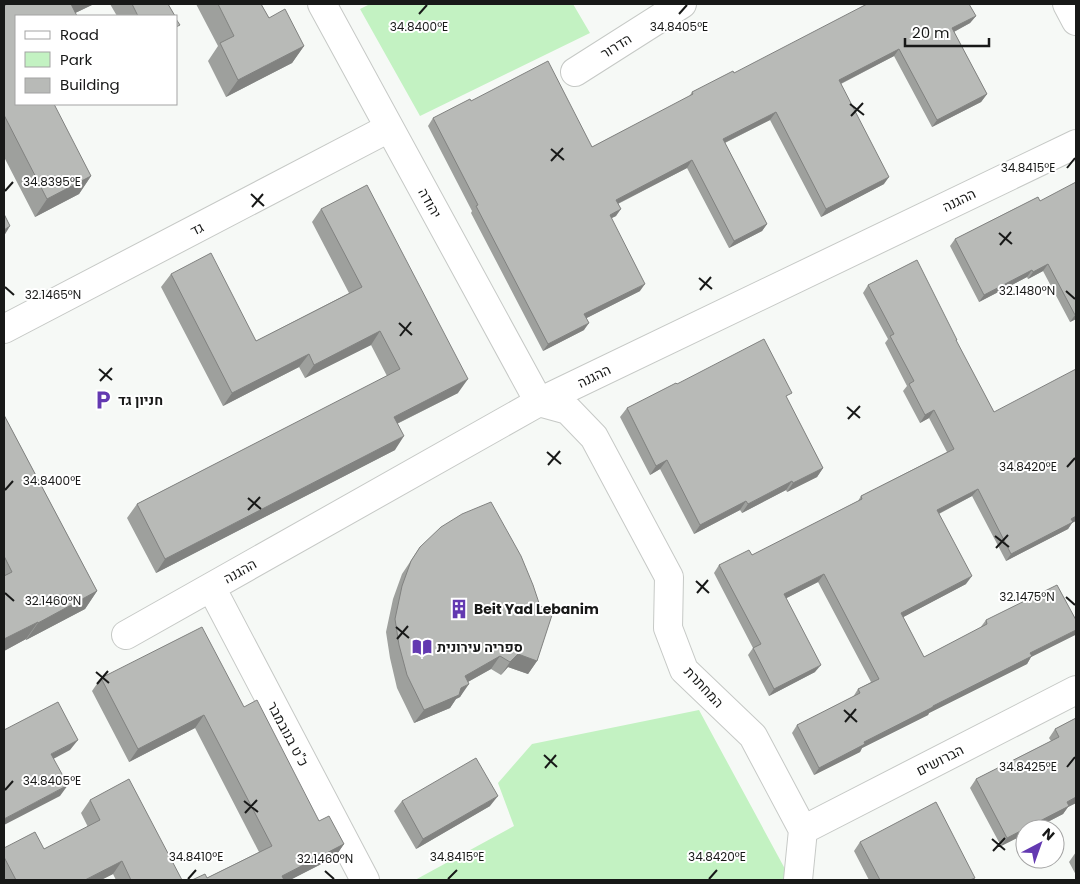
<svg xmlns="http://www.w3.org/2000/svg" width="1080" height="884" font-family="Poppins,Heebo,sans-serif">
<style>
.green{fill:#c3f2c2}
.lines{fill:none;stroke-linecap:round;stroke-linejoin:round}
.minor-casing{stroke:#c6c9c6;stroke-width:30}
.minor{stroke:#fff;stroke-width:28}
.wall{fill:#9ea09d}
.shaded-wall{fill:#818280}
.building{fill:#b8bab7;stroke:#818280}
.ticks{fill:none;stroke:#181918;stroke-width:2}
.labels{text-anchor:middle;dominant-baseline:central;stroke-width:4;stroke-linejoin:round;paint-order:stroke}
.street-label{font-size:14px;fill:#181918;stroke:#fff}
.poi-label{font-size:14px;font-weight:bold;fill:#181918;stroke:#fff;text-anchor:start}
.ticks-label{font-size:12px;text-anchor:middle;fill:#181918;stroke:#fff;stroke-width:4;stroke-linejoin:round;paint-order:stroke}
</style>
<rect width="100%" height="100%" fill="#f6f9f6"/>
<path class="green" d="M 370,4 L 573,4 L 590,33 L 420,116 L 360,9 Z
M 699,710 L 791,880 L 415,880 L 514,826 L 498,783 L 532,744 Z"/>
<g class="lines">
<defs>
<path id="minor" d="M 322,4 L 539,402
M 1067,4 L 1076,21
M 575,72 L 682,4
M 4,329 L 389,128
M 539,402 L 568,410 L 594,437 L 669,577 L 668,628 L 684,670 L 753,736 L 803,830 L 798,880
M 211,587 L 365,880
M 126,635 L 539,402 L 1076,144
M 803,830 L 1076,690"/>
</defs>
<use href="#minor" class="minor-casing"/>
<use href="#minor" class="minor"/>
</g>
<path class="wall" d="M 4,4 L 94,4 L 75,13 L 16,104 L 91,176 L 79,194 L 35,217 L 4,157 Z
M 110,4 L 168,4 L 175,16 L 117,16 Z
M 196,4 L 261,4 L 269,18 L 304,46 L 292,63 L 226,97 L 208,61 L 218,46 Z
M 976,16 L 970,23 L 954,32 L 987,94 L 981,102 L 932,127 L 894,56 L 841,84 L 884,184 L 821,217 L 770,120 L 725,143 L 767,224 L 762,231 L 729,248 L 687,168 L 618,204 L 616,216 L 611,218 L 640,291 L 586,318 L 584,330 L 543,351 L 471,213 L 472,211 L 428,126 L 433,118 L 471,101 L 592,147 L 689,97 L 692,92 L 734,73 Z
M 1038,197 L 1076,319 L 1070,322 L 1043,271 L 1028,279 L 1027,277 L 979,302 L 950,246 L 955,239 Z
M 321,209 L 458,393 L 397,424 L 395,450 L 156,573 L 127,518 L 137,504 L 387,376 L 371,345 L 305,378 L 299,367 L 223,406 L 161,287 L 171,274 L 256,341 L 349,293 L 312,222 Z
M 868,285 L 957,340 L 956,341 L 994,412 L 1072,523 L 1068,529 L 1006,561 L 972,496 L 939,514 L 966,584 L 903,617 L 924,657 L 980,628 L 986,620 L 1076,620 L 1076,633 L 1075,635 L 1031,657 L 1027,664 L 929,713 L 928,715 L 862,748 L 860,752 L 814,775 L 792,733 L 797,725 L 853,697 L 858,689 L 871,682 L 818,582 L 786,598 L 815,672 L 769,696 L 748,655 L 753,648 L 714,573 L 719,565 L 752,555 L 858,501 L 861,496 L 947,452 L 929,418 L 920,423 L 903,391 L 907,386 L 885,343 L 888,339 L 863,293 Z
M 677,384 L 787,399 L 823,468 L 817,477 L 787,492 L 786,490 L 742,513 L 740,510 L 694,534 L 660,469 L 650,475 L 620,417 L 627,408 Z
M 4,415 L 97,591 L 85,609 L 26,640 L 26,639 L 4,651 Z
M 420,547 L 537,661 L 528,674 L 508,667 L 501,675 L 491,669 L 468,682 L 460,697 L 456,699 L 450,708 L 414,723 L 397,688 L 390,658 L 386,632 L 393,599 L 402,574 Z
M 101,678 L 244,707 L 319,821 L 344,844 L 335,857 L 290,880 L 192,880 L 207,878 L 259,852 L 195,728 L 129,762 L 92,691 Z
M 1076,718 L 1076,803 L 1068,807 L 1063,814 L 1034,829 L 1025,829 L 1025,834 L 1001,846 L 970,788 L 976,779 L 1051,741 L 1049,738 L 1055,729 Z
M 90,800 L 182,880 L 116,880 L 113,874 L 101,880 L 4,880 L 4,848 L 44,849 L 88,827 L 81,813 Z
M 402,801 L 490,806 L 416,849 L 394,811 Z
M 860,842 L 974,880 L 869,880 L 854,851 Z
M 1076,852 L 1076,875 L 1069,862 Z"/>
<path class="shaded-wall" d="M 71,4 L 94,4 L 69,16 L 62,16 Z
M 976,16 L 970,23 L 946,36 L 952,28 Z
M 304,46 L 292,63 L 226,97 L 238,80 Z
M 899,49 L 894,56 L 834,87 L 839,80 Z
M 987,94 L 981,102 L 932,127 L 937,120 Z
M 776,112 L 770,120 L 718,146 L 723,139 Z
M 692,160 L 687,168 L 611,207 L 616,200 Z
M 91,176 L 79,194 L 35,217 L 47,199 Z
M 889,177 L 884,184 L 821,217 L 826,209 Z
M 621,209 L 616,216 L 604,222 L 610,215 Z
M 767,224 L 762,231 L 729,248 L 734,241 Z
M 10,226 L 4,236 L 4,230 Z
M 1048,264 L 1043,271 L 1028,279 L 1033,272 Z
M 1032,270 L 1027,277 L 979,302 L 984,295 Z
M 645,284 L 640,291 L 579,322 L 584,314 Z
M 1076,314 L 1076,319 L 1070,322 L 1075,315 Z
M 589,323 L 584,330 L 543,351 L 548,344 Z
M 380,331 L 371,345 L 305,378 L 314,365 Z
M 309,354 L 299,367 L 223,406 L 232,393 Z
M 468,379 L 458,393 L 384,430 L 394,417 Z
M 934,410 L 929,418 L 920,423 L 925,415 Z
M 404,436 L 395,450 L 156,573 L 165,559 Z
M 667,460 L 660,469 L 650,475 L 656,466 Z
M 823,468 L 817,477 L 787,492 L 793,483 Z
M 792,481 L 786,490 L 742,513 L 748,504 Z
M 978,489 L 972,496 L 932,517 L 937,510 Z
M 746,501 L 740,510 L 694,534 L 700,525 Z
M 1076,516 L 1076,521 L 1072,523 L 1068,529 L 1006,561 L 1011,554 Z
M 824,574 L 818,582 L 779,602 L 784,594 Z
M 972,576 L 966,584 L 896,621 L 901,613 Z
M 97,591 L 85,609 L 26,640 L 38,623 Z
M 38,622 L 26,639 L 4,651 L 4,639 Z
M 1076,630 L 1076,633 L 1075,635 L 1031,657 L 1027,664 L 929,713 L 928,715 L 862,748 L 860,752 L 814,775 L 819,768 L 864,742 L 933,706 L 1030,653 Z
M 518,654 L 537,661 L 528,674 L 508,667 L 501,675 L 510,662 Z
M 500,656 L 491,669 L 455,689 L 465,676 Z
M 821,665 L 815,672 L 769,696 L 774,689 Z
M 469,684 L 460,697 L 456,699 L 450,708 L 414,723 L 424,710 L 461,688 Z
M 204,715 L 195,728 L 129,762 L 138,749 Z
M 78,740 L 70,750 L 44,764 L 51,754 Z
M 68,785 L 60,796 L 4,825 L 4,819 Z
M 498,796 L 490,806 L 416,849 L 423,839 Z
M 1076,797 L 1076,803 L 1068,807 L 1063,814 L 1034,829 L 1025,829 L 1025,834 L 1001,846 L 1007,838 L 1067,802 Z
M 344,844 L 335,857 L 290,880 L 279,880 L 282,876 Z
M 122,861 L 113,874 L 101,880 L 85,880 Z"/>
<path class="building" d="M 7,4 L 71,4 L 77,16 L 16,16 L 16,104 L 54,104 L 91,176 L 47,199 L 4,115 L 4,6 Z
M 132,4 L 168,4 L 175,16 L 138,16 Z
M 218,4 L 261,4 L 269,18 L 285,9 L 304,46 L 238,80 L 220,43 L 234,36 Z
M 867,4 L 969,4 L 976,16 L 952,28 L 987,94 L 937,120 L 899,49 L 839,80 L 889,177 L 826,209 L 776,112 L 723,139 L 767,224 L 734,241 L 692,160 L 616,200 L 621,209 L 610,215 L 645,284 L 584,314 L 589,323 L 548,344 L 476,206 L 478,205 L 433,118 L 470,99 L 471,101 L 548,61 L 592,147 L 693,94 L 692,92 L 733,71 L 734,73 Z
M 176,19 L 180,25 L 176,27 Z
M 1076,182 L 1076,314 L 1075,315 L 1048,264 L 1033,272 L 1032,270 L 984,295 L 955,239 L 1038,197 L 1040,201 Z
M 367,185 L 468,379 L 394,417 L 404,436 L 165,559 L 137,504 L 400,369 L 380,331 L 314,365 L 309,354 L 232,393 L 171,274 L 211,253 L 256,341 L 362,287 L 321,209 Z
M 4,214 L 10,226 L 4,230 Z
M 917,260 L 957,340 L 956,340 L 994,412 L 1076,369 L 1076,516 L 1071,519 L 1073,522 L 1011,554 L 978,489 L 937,510 L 972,576 L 901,613 L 924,657 L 987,624 L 986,620 L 1057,585 L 1076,620 L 1076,630 L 1030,653 L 1032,656 L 933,706 L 933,707 L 864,742 L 865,744 L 819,768 L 797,725 L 860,693 L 858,689 L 879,679 L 824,574 L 784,594 L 821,665 L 774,689 L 753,648 L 761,644 L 719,565 L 749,550 L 752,555 L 862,499 L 861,496 L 954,449 L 934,410 L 925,415 L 909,384 L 914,381 L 890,336 L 894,334 L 868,285 Z
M 764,339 L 792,393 L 786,396 L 823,468 L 793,483 L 792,481 L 748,504 L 746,501 L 700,525 L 667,460 L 656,466 L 627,408 L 676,383 L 677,384 Z
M 4,415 L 97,591 L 38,623 L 38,622 L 4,639 L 4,576 L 12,572 L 4,556 Z
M 491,502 L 521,556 L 533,585 L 540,606 L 553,612 L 537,661 L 518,654 L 510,662 L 500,656 L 465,676 L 469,684 L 461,688 L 459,695 L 424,710 L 407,675 L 399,645 L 395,619 L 402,586 L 411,561 L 420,547 L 441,527 L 462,514 Z
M 202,627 L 244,707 L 257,700 L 319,821 L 329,816 L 344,844 L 282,876 L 284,880 L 192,880 L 205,874 L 207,878 L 272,846 L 204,715 L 138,749 L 101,678 Z
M 58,702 L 78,740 L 51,754 L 68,785 L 4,819 L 4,730 Z
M 1076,718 L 1076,797 L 1067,802 L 1069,806 L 1007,838 L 976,779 L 1059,737 L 1055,729 Z
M 476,758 L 498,796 L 423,839 L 402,801 Z
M 129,779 L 182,880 L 131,880 L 122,861 L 85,880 L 16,880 L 4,857 L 4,848 L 35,832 L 44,849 L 100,820 L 90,800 Z
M 936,802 L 975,878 L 970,880 L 880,880 L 860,842 Z"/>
<path class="ticks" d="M 419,14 L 427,5M 679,14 L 687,5M 850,104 L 864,115M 851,116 L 863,103M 551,149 L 564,160M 551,161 L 563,148M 1067,168 L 1075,158M 5,191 L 13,182M 251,194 L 264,206M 252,207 L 263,194M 999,233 L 1012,244M 1000,245 L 1011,232M 699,278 L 712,289M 5,287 L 14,295M 700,290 L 711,277M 1066,291 L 1075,299M 399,323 L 412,335M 400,336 L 411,322M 99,369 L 112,380M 100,381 L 112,368M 847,407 L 860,418M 848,419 L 860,406M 547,452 L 561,464M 548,465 L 560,451M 1067,467 L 1075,458M 5,490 L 13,481M 248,498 L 261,509M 248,510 L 260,497M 995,536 L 1009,547M 996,548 L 1008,535M 696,581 L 709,593M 5,593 L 14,601M 697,593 L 708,580M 1066,597 L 1075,605M 396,627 L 409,638M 397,639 L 408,626M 96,672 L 109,683M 97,684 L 108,671M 844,710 L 857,722M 845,722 L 856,709M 544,755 L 557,767M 1067,767 L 1075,757M 545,768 L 556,755M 5,790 L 13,781M 244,801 L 258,812M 245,813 L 257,800M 992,839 L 1005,850M 993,851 L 1005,838M 325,871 L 334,879M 188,879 L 196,870M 448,879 L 457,870M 709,879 L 717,870"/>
<defs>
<symbol id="parking-bare" viewBox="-9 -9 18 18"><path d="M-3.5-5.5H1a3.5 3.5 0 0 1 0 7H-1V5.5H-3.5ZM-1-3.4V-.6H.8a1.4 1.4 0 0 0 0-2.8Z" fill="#6339b1" stroke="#fff" stroke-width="2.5" paint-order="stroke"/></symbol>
<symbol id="building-bare" viewBox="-9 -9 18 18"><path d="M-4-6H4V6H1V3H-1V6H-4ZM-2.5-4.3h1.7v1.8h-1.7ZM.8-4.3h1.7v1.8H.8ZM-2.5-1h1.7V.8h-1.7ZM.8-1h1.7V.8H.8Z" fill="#6339b1" stroke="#fff" stroke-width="2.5" paint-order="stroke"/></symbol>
<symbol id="library-bare" viewBox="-9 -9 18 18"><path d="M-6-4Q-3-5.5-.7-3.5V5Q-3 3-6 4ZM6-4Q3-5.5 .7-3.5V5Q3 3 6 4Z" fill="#6339b1" stroke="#fff" stroke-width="2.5" paint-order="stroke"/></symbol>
</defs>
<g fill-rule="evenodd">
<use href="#parking-bare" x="89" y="386" width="28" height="28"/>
<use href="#building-bare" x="445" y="595" width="28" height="28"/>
<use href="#library-bare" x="408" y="633" width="28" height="28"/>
</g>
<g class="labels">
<g class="street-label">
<text transform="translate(616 46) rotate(-32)">הדרור</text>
<text transform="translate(959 200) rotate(-26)">ההגנה</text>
<text transform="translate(430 203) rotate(61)">יהודה</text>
<text transform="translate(197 229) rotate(-27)">גד</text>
<text transform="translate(594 376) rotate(-26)">ההגנה</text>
<text transform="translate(240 571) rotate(-29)">ההגנה</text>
<text transform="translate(704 687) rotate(47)">המחתרת</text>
<text transform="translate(288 734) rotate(62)">כ"ט בנובמבר</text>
<text transform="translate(940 760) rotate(-27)">הברושים</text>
</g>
<g class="poi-label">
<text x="118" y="400">חניון גד</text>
<text x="474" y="609">Beit Yad Lebanim</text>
<text x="437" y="647">ספריה עירונית</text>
</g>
</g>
<g class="ticks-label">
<text x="419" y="31">34.8400°E</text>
<text x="679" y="31">34.8405°E</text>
<text x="1028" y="172">34.8415°E</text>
<text x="52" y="186">34.8395°E</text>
<text x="1027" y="295">32.1480°N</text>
<text x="53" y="299">32.1465°N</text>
<text x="1028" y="471">34.8420°E</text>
<text x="52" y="485">34.8400°E</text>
<text x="1027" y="601">32.1475°N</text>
<text x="53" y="605">32.1460°N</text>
<text x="1028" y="771">34.8425°E</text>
<text x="52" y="785">34.8405°E</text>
<text x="196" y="861">34.8410°E</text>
<text x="457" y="861">34.8415°E</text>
<text x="717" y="861">34.8420°E</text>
<text x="325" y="863">32.1460°N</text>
</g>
<rect width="1080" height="884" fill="none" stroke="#181918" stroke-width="10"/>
<rect x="15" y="15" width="162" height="90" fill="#ffffff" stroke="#a3a3a3"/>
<rect x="25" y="31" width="25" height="8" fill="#ffffff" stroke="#a3a3a3"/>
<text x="60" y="40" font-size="15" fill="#181918">Road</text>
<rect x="25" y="52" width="25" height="15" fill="#c3f2c2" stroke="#a3a3a3"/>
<text x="60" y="65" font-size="15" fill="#181918">Park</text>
<rect x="25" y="78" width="25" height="15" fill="#b8bab7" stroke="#a3a3a3"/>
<text x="60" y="90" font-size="15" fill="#181918">Building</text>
<g transform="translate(1040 844) rotate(41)"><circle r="24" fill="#ffffff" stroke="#a3a3a3"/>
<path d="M0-4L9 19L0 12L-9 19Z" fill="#6339b1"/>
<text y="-8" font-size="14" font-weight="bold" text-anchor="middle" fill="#181918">N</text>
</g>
<path d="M905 38v8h84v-8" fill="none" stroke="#181918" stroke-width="2.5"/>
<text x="912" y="38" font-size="15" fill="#181918" stroke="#ffffff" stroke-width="4" paint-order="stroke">20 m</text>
</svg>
